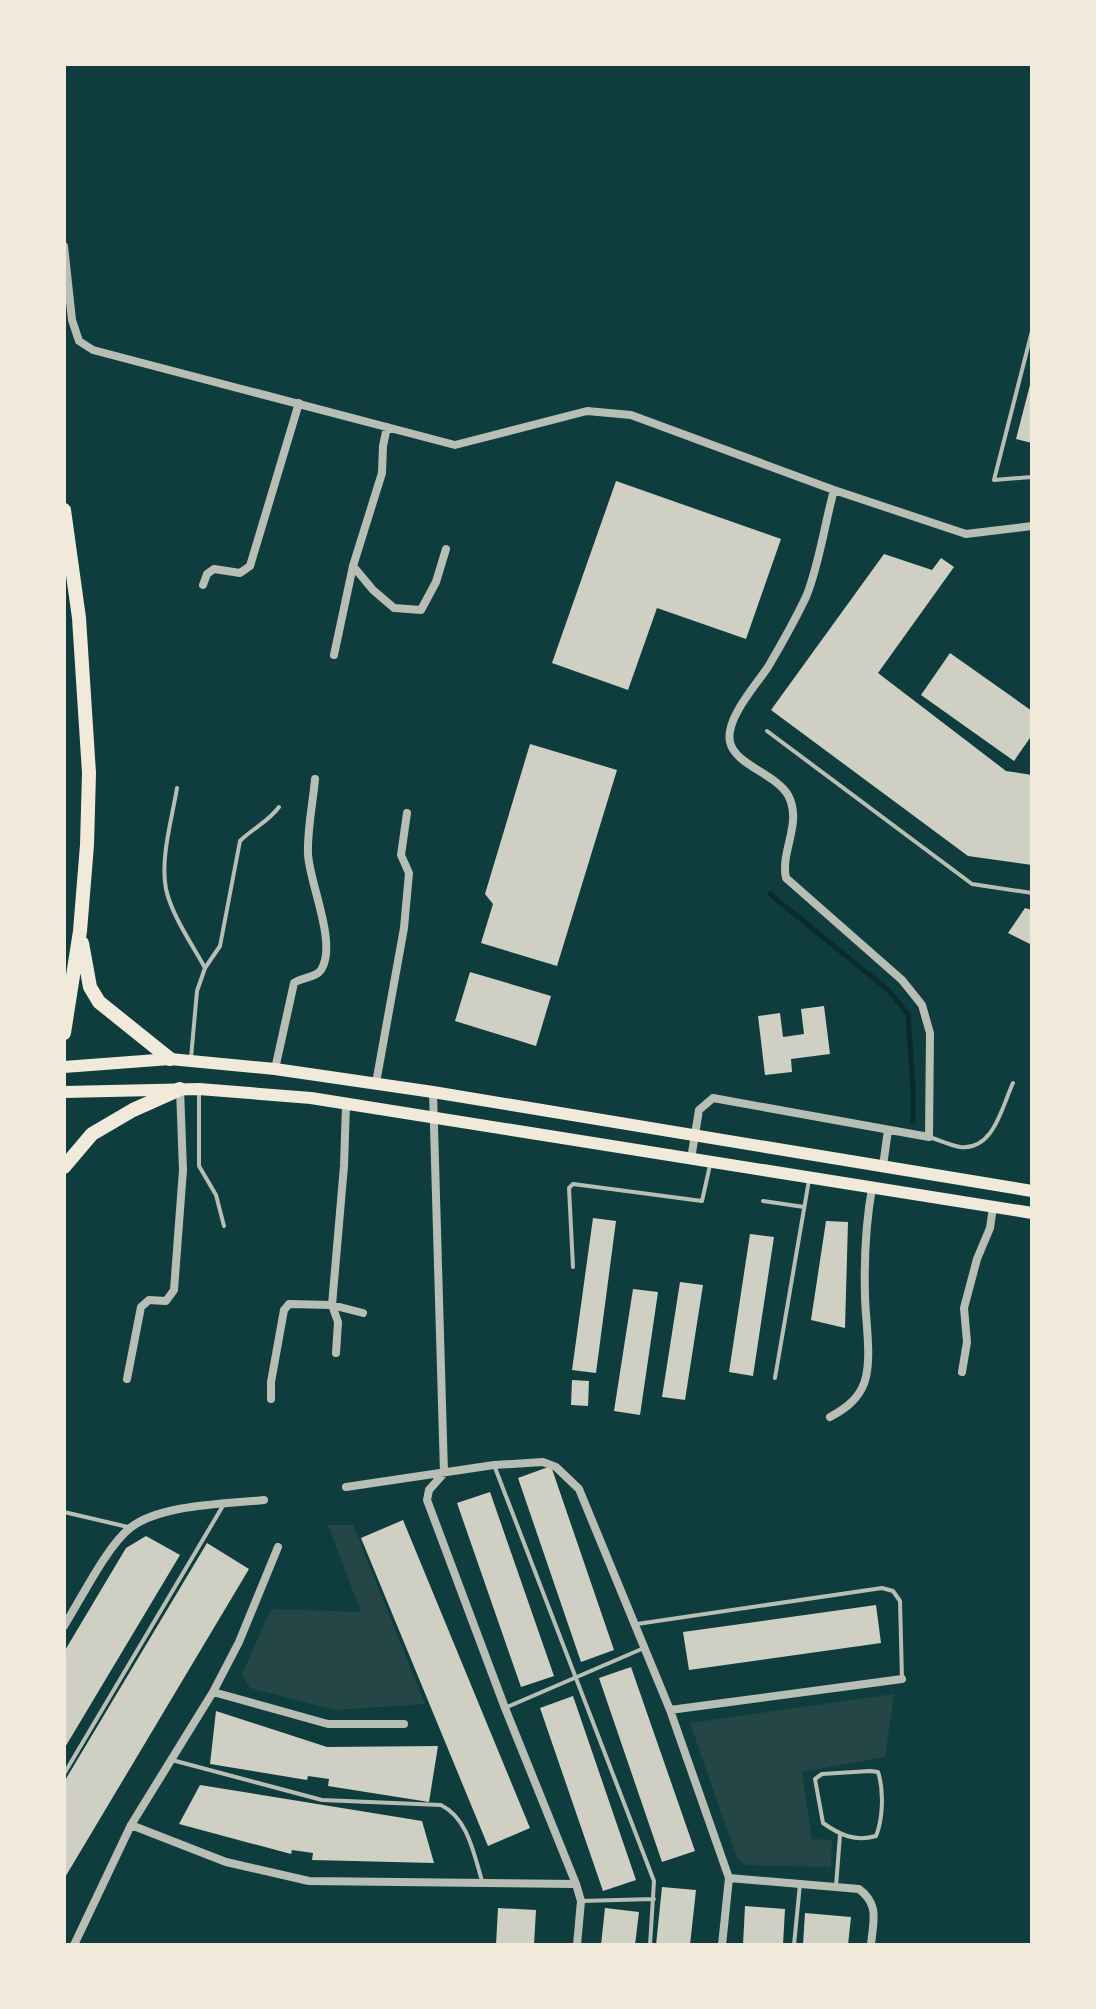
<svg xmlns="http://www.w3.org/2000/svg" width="1096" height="2009" font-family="'Asap Condensed',sans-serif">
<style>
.green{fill:#244646}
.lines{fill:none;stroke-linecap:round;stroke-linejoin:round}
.stream{stroke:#0a2a2b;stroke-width:5}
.building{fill:#cfcfc3}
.service{stroke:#b8beb3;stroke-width:4}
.minor{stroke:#b8beb3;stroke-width:8}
.primary{stroke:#f1e9da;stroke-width:12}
.motorway{stroke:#f1e9da;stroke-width:14}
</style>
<rect width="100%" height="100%" fill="#0f3d3e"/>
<path class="green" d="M 328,1525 L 353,1525 L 425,1704 L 335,1710 L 250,1688 L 242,1674 L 271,1609 L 361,1612 Z
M 894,1694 L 885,1757 L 802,1772 L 812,1839 L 832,1840 L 831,1867 L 746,1865 L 737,1858 L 690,1723 Z"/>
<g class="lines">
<path class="stream" d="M 770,894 L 888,990 L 908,1014 L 913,1087 L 913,1121"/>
</g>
<path class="building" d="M 1031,381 L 1032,381 L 1032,443 L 1016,439 Z
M 616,481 L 781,539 L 746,639 L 657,608 L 628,690 L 552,663 Z
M 884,554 L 932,570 L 941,558 L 954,567 L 878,673 L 1006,771 L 1032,775 L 1032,865 L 968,856 L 771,710 Z
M 950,653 L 1032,711 L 1032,735 L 1014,761 L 921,695 Z
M 530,744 L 617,770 L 557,966 L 481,943 L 493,904 L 485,894 Z
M 1025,908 L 1032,910 L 1032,945 L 1008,933 Z
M 470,972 L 551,996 L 536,1046 L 455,1021 Z
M 824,1006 L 830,1054 L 791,1059 L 792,1072 L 765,1075 L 758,1016 L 780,1013 L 783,1037 L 804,1034 L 801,1009 Z
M 593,1218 L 616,1221 L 596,1373 L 572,1370 Z
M 826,1221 L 848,1222 L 845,1328 L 811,1320 Z
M 750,1234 L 774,1237 L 753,1376 L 729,1372 Z
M 680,1282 L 703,1285 L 685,1400 L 662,1397 Z
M 633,1289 L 658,1292 L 640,1415 L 614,1411 Z
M 572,1380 L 589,1381 L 588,1406 L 571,1405 Z
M 551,1466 L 614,1650 L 581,1662 L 518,1478 Z
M 490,1492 L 554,1676 L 521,1687 L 457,1503 Z
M 403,1520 L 530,1828 L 488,1846 L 361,1538 Z
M 146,1536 L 180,1555 L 64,1749 L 64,1652 L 126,1548 Z
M 207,1543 L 249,1569 L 64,1879 L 64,1782 Z
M 876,1605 L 881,1643 L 689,1670 L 683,1632 Z
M 631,1667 L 695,1851 L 662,1862 L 599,1678 Z
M 573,1696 L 636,1880 L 603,1891 L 540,1708 Z
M 216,1711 L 327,1747 L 438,1746 L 429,1802 L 328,1786 L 329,1779 L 308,1776 L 307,1780 L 210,1764 Z
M 200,1785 L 422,1821 L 434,1863 L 312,1860 L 313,1853 L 292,1850 L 291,1854 L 179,1824 Z
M 662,1887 L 696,1890 L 690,1945 L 656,1945 Z
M 745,1906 L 785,1909 L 783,1945 L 743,1945 Z
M 498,1908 L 536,1910 L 534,1945 L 496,1945 Z
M 605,1908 L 639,1912 L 635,1945 L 601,1945 Z
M 805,1913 L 851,1917 L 848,1945 L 803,1945 Z"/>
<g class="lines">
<path class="service" d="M 1032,331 L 994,480 L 1032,477
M 767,731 L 972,884 L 1032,893
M 177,788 C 172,819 160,858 166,889 C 172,916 192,944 205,968
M 191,1058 L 197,991 L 205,968 L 220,946 L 240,841 C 253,828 268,822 279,807
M 199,1091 L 199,1166 L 216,1195 L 224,1226
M 929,1137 C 939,1140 950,1145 960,1147 C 994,1151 1002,1106 1013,1083
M 763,1201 L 804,1207
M 573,1267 L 569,1188 L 573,1184 L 702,1201 L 710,1165
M 775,1378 L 809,1180
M 494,1465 L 654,1881 L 650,1945
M 64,1512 L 128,1527
M 637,1624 L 882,1588 L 893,1591 L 900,1601 L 902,1679
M 507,1707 L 644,1648
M 172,1760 L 322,1800 L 441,1805 C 469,1819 474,1856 483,1884
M 870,1771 L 878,1772 C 884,1790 883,1819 876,1836 C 855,1842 840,1835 823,1823 L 815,1779 L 822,1774 Z
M 64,1774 L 224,1504
M 836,1886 L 840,1835
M 581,1901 L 654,1899
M 794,1945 L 800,1884"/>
<path class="minor" d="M 64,246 L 72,320 L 79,341 L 93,350 L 455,445 L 587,411 L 631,415 L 834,490 L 966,534 L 1032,526
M 353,566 L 373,590 L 394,608 L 421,610 L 436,582 L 446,549
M 203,585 L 207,574 L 214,569 L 240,573 L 250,566 L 299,403
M 334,655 L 353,566 L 382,473 L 383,446 L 387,427
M 275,1069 L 294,983 C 301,977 316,978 321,970 C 338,944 309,882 308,854 C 307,830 313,803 315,779
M 376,1083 L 404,928 L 409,873 L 401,855 L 407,813
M 433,1092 L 444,1473 L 429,1490 L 427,1500 L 505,1708 L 576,1884 L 581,1901 L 577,1945
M 691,1159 L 699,1110 L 713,1098 L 929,1137 L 930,1033 L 922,1005 L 902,980 L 786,878 C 780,851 803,823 788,795 C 776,774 735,765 730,742 C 725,719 756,685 768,667 C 781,645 795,620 806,597 C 819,566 825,522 834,490
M 883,1166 L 888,1130
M 336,1353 L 338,1322 L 332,1305 L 344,1166 L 346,1104
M 962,1372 L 967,1342 L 964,1308 L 977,1259 L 990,1228 L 993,1207
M 127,1379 L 141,1307 L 149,1300 L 166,1301 L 174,1290 L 183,1170 L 180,1089
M 271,1399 L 271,1382 L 284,1310 L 289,1304 L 332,1305 L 363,1313
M 830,1417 C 843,1410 855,1402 862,1388 C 874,1366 865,1320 865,1295 C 864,1259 866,1222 872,1188
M 346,1487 L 494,1465 L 543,1462 L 556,1467 L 579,1489 L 670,1710 L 729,1878 L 722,1945
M 64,1626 C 81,1599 107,1546 130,1528 C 160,1504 227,1504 264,1500
M 213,1692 L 328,1724 L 404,1724
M 670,1710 L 902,1679
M 131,1825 L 226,1862 L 309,1881 L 576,1884
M 729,1878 L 859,1889 C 880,1905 873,1921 871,1945
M 74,1945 L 131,1825 L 213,1692 L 239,1642 L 278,1547"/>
<path class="primary" d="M 64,1067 L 170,1059 L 275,1069 L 433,1092 L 1032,1191
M 64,1092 L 199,1089 L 311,1098 L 1032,1213"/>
<path class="motorway" d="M 64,510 L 79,618 L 89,773 L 87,845 L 80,931 L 64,1033
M 82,943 L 90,987 L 99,1002 L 170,1059
M 64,1167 L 92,1134 L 133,1110 L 180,1089"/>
</g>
<rect width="1096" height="2009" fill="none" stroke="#f1e9da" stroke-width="132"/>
</svg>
